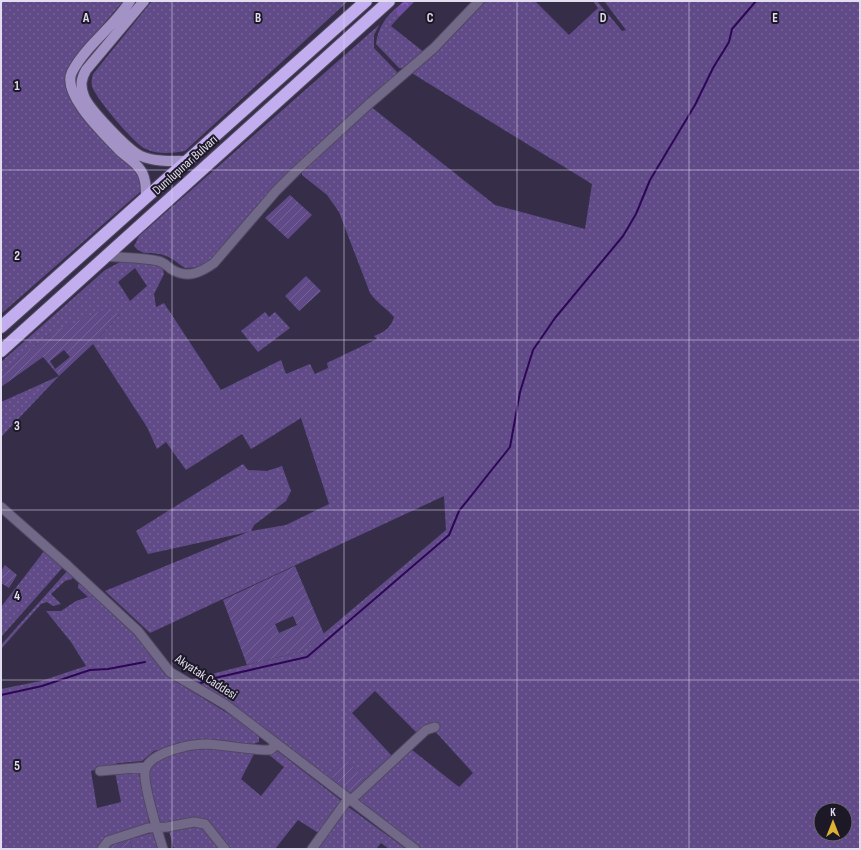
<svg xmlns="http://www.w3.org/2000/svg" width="861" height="850" font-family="'Sofia Sans Condensed',sans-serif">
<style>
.grass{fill:url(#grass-dots);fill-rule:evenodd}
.forest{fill:url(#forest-crowns)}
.garden{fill:url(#garden-furrows);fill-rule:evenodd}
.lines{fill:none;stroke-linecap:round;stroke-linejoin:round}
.stream{stroke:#2e0657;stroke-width:2}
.minor-casing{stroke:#514960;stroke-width:11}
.major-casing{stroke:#514960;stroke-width:12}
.highway-casing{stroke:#514960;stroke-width:14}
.minor{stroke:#726988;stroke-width:9}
.major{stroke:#a292c6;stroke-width:10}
.highway{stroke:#c2adef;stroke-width:12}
.grid{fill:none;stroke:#e2ddef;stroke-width:1;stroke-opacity:0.55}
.labels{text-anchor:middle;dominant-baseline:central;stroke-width:4;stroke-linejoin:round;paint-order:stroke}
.street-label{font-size:13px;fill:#e2ddef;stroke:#1c1825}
.grid-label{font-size:13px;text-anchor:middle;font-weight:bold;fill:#e2ddef;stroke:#1c1825;stroke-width:4;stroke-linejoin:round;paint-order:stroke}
</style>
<defs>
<pattern id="grass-dots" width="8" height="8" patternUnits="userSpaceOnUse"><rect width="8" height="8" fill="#604b88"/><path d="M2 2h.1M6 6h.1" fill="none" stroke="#766499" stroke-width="1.8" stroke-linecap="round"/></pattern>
<pattern id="forest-crowns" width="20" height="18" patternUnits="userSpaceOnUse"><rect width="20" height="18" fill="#6e4fa1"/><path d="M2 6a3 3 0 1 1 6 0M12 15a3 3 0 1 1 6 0" fill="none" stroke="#8268ae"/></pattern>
<pattern id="garden-furrows" width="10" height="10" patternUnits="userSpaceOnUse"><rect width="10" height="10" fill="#604b88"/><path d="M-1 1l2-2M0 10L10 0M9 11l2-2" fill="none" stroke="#766499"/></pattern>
</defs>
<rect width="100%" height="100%" fill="#362d49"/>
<path class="grass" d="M 1,1 L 123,1 L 73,60 L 67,79 L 67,89 L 72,102 L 82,116 L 139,170 L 141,191 L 1,314 Z
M 152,1 L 348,1 L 185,151 C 172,153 159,155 146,149 C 136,146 94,96 92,86 C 91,83 92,77 93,74 Z
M 481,1 L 535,1 L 569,35 L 598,8 L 593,1 L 597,1 L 622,31 L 626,30 L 604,1 L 860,1 L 860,849 L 422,849 L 354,800 L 412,750 L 459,787 L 473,773 L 433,729 L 417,733 L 375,691 L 352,713 L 393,757 L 351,796 L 188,680 L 303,651 L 446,530 L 444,496 L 150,633 L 105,591 L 248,532 L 148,554 L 136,531 L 243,464 L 248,470 L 267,471 L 282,466 L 291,491 L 286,501 L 254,525 L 251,531 L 286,525 L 329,504 L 301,418 L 251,449 L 242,434 L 186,470 L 166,442 L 157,449 L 147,427 L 93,344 L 120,314 L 49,334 L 1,374 L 1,362 L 105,270 L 122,261 L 162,265 L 164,274 L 154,294 L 156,307 L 164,303 L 221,390 L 281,360 L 286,374 L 310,364 L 315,374 L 328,368 L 327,363 L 377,339 L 374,336 C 384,332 391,328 394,317 C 386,308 377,303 370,293 L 339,212 L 327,195 L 302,175 L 302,169 L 370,106 L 495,205 L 585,229 L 592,184 L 410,72 ZM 135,268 L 147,286 L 130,301 L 118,282 ZM 821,810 L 845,810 L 845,834 L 821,834 Z
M 395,9 L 399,17 L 391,26 L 425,53 L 407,69 L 399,68 L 376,44 C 378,29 384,19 395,9 Z
M 379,25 L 374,35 L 374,48 L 397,72 L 396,75 L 215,258 L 200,267 L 185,268 C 177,263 172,257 163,255 C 152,251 143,257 134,246 L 139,236 Z
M 265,312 L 269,317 L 275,312 L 290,328 L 258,352 L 241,331 Z
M 59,376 L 1,437 L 1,402 Z
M 45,550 L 64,566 L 1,637 L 1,607 Z
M 68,570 L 74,576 L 72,579 L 65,581 L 51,594 L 61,604 L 53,606 L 47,602 L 41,604 L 1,649 L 1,645 Z
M 80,583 L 125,624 L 143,642 L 164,673 L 170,678 L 242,722 L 259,737 L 259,742 L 253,744 L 200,739 L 154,751 L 142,761 L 119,763 L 91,771 L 97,808 L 121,802 L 115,772 L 139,770 C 140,789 148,805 149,823 L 108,838 L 97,847 L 98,849 L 1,849 L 1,689 L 41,681 L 86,666 L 71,642 L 46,611 L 61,611 L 76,601 L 88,597 L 78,588 L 78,585 Z
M 213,747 L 254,754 L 241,779 L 261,796 L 284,767 L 268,754 L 273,754 L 276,750 L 343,802 L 320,834 L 298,820 L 275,849 L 231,849 C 205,813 204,814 161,824 C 155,806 145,785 150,766 L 170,754 Z
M 347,806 L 406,849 L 389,849 L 381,843 L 376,849 L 314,849 Z
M 199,826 L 208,833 L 220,849 L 174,849 L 169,831 Z
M 155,832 L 158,849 L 132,849 L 130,839 Z"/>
<path class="forest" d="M 404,1 L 415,1 L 399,17 L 395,9 Z"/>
<path class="garden" d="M 290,195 L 312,215 L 288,239 L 265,218 Z
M 306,276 L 321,291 L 299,311 L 285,296 Z
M 105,309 L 120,314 L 93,344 L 59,376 L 43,357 L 1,387 L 1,374 L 49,334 ZM 64,350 L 70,357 L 55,369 L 50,361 Z
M 5,565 L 17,575 L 9,588 L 1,583 L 1,571 Z
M 295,566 L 324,634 L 303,651 L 247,665 L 223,600 ZM 293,616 L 297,625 L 279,633 L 275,624 Z
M 346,759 L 365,780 L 351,793 L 329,774 Z
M 130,839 L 132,849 L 105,849 L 107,844 Z"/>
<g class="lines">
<path class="stream" d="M 198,684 L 215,678 L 307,657 L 449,535 L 459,511 L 510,447 L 520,392 L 533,350 L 555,318 L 623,236 L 636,214 L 650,180 L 695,105 L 713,68 L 729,42 L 732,29 L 756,1
M 1,695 L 42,686 L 90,670 L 108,669 L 145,662"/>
<defs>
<path id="minor" d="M 105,256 C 122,258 142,257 158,261 C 164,262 167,266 171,269 C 187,279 200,273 214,263 L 276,191 L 295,172 L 369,104 L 434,48 L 479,1
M 1,507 L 68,566 L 138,631 L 170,672 L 226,705 L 415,849
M 100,771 L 146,767
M 350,801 L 426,730 L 435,727
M 102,849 L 108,841 L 148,828 L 167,827 L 194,822 L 205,824 L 225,849
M 163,849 C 158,833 143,785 145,771 C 148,753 189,744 206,744 C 227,745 248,750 270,750 L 277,744
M 312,849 L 348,799"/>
<path id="major" d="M 130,1 C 114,27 86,45 72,72 C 61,94 105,135 119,150 C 125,156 134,161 139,168 C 146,176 146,188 146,197
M 144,1 L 86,70 C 81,79 80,86 84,96 C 88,108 129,151 141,156 C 155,162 172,161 187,161"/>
<path id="highway" d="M 1,327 L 366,1
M 1,351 L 389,1"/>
</defs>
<use href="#minor" class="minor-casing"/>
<use href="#major" class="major-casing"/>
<use href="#highway" class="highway-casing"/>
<use href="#minor" class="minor"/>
<use href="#major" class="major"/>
<use href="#highway" class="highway"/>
</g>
<path class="grid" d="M 172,1 L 172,849M 344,1 L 344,849M 517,1 L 517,849M 689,1 L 689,849M 1,170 L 860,170M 1,340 L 860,340M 1,510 L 860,510M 1,680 L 860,680"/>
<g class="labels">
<g class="street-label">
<text transform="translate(185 165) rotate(-42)">Dumlupınar Bulvarı</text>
<text transform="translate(206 677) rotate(33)">Akyatak Caddesi</text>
</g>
</g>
<g class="grid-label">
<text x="86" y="22">A</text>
<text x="258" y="22">B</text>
<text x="430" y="22">C</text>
<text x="603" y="22">D</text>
<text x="775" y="22">E</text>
<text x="17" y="90">1</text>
<text x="17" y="260">2</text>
<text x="17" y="430">3</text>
<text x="17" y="600">4</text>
<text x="17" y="770">5</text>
</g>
<rect width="861" height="850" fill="none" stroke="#e2ddef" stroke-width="4"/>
<g transform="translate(833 822)"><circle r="19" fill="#1c1825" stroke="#6b6776"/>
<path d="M0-3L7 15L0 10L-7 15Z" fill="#ddb133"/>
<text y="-6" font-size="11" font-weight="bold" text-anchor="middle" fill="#e2ddef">K</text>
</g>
</svg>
